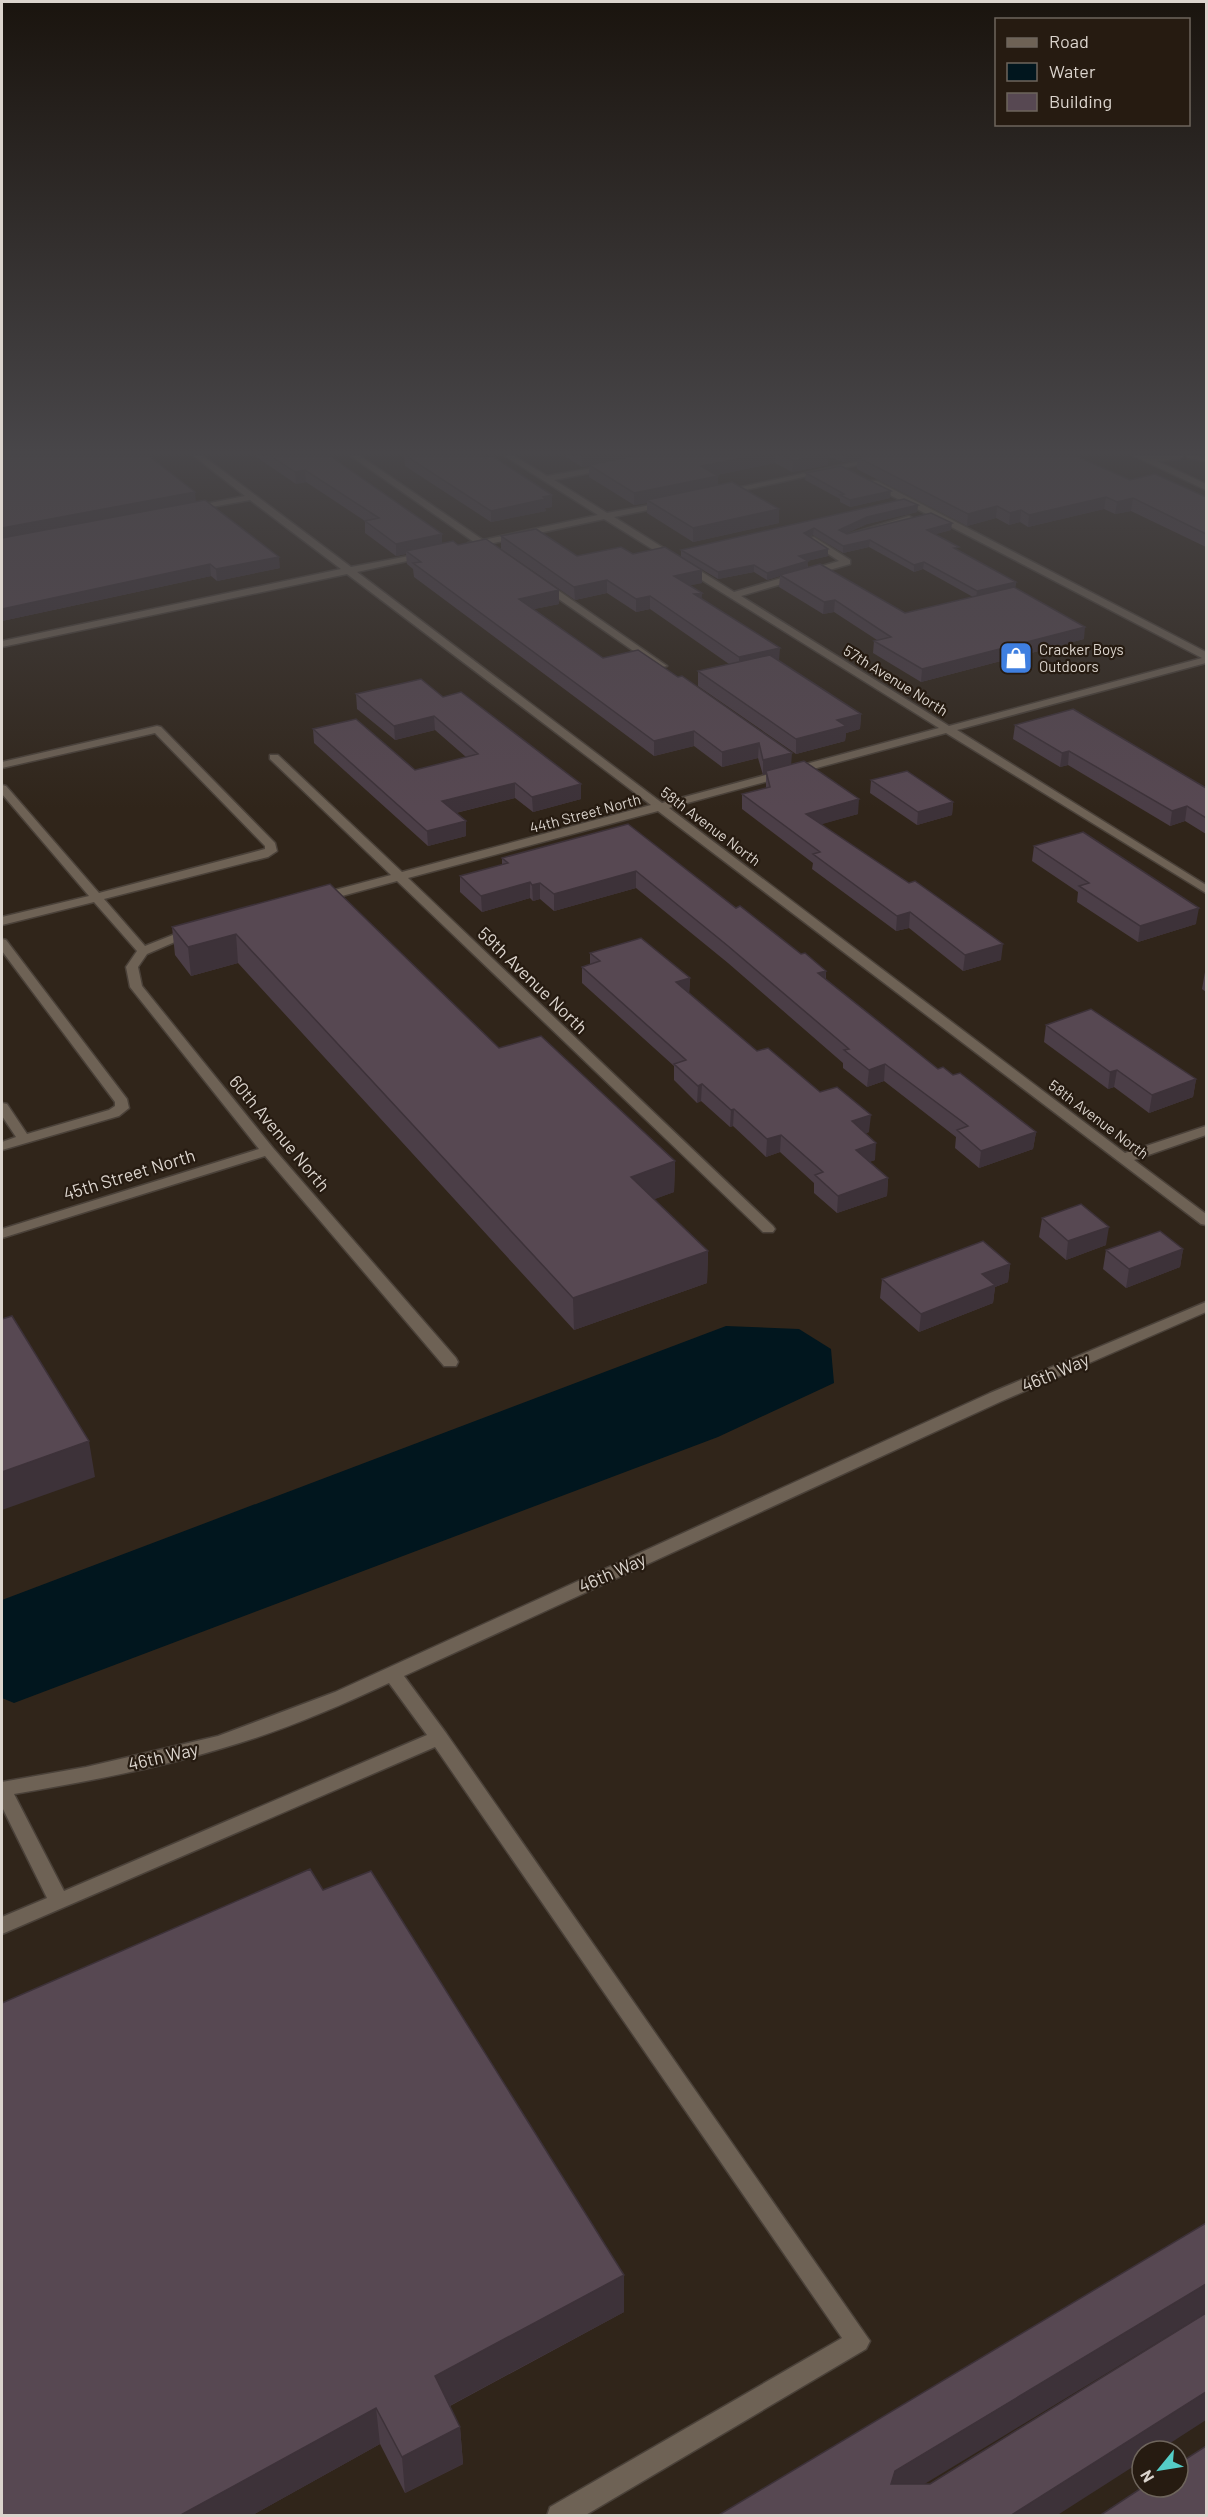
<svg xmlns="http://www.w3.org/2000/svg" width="1208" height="2517" font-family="Barlow,sans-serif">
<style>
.water{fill:#01161e}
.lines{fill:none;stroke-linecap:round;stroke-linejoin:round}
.minor-casing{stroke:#4a4139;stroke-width:3}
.minor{fill:#6e6255;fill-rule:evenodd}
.wall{fill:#4b3e47;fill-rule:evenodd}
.shaded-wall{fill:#3d3239}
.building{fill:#574852;stroke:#3d3239;stroke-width:1.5}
.labels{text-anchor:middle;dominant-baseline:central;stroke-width:4.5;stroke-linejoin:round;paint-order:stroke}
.far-poi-label{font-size:15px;fill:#dbd4cd;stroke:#261b11;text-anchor:start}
.far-street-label{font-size:15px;fill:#dbd4cd;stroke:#261b11}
.street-label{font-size:18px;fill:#dbd4cd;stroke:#261b11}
</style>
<rect width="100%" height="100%" fill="#30251a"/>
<path class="water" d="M 726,1326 L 799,1329 L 831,1349 L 834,1383 L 718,1437 L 14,1703 L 2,1698 L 2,1600 Z"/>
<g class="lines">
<defs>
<path id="minor" d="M 194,456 L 203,456 L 351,567 L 430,552 L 430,556 L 357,572 L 662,803 L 939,728 L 604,519 L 489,544 L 491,546 L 486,549 L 480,546 L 468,547 L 468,543 L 474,542 L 351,456 L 360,456 L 483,540 L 598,515 L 505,456 L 514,456 L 547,476 L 610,465 L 610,469 L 554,480 L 607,513 L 667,502 L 667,506 L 614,517 L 734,592 L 839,561 L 806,539 L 814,537 L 850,560 L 850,564 L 741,596 L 949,726 L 1202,658 L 871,485 L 871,481 L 877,481 L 1206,652 L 1206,663 L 957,730 L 1206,885 L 1206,893 L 946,733 L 669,808 L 1125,1153 L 1206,1126 L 1206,1135 L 1134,1160 L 1206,1214 L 1206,1225 L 1201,1224 L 658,811 L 408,878 L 773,1226 L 775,1229 L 773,1232 L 763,1232 L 397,881 L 320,902 L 316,901 L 316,895 L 391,875 L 270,759 L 270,755 L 278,755 L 402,872 L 651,805 L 347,574 L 2,647 L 2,641 L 341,569 L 250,500 L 190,511 L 190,507 L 245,496 Z
M 883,456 L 897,456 L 723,495 L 719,492 Z
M 1134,456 L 1183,456 L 1179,459 L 1157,461 L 1206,484 L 1206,490 Z
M 1187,456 L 1206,457 L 1206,461 L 1188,458 Z
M 909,516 L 914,519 L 912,521 L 848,539 L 843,536 Z
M 540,582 L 546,582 L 667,666 L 658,668 L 540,586 Z
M 157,726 L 161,727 L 275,843 L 277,851 L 268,857 L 104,899 L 145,946 L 188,929 L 196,929 L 198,932 L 147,954 L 138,967 L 142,986 L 273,1148 L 456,1358 L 458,1362 L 456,1366 L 444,1366 L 265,1156 L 2,1238 L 2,1229 L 259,1149 L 130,987 L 126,967 L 137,951 L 94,902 L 2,925 L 2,917 L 89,896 L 2,794 L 2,785 L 6,786 L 99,893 L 265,849 L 265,846 L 155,733 L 2,768 L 2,762 Z
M 2,939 L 6,940 L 127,1099 L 129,1108 L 119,1116 L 2,1150 L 2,1142 L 16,1137 L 2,1116 L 2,1103 L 7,1104 L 27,1134 L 109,1110 L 115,1106 L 115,1102 L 2,951 Z
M 1206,1302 L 1206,1312 L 1002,1401 L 404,1676 L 446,1733 L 870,2341 L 866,2349 L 584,2516 L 547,2516 L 550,2507 L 842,2338 L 435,1747 L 2,1934 L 2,1917 L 47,1898 L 2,1807 L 2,1782 L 86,1767 L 218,1736 L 335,1692 L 990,1393 ZM 389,1683 L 427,1735 L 64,1891 L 14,1794 C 84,1782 155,1769 223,1748 C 279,1732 336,1708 389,1683 Z"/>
</defs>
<use href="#minor" class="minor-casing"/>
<use href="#minor" class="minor"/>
</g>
<path class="wall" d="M 2,456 L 196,501 L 280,568 L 217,581 L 211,576 L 2,621 Z
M 255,456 L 330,456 L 442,543 L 458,545 L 559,590 L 559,604 L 534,609 L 603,658 L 638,650 L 858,814 L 821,824 L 1001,960 L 963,971 L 909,928 L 896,931 L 812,869 L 813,863 L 742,809 L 742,794 L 766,788 L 766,774 L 763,775 L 758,758 L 722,767 L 694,746 L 654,756 L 414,577 L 413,569 L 407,564 L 406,554 L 396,556 L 365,533 L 365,521 L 306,482 L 296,484 Z
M 404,456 L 481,456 L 552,495 L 552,507 L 545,508 L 546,511 L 491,522 L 405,466 Z
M 564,456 L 1076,456 L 1130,480 L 1206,497 L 1206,547 L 1131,511 L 1115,514 L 1104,509 L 1028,527 L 1020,522 L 1009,525 L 996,518 L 967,526 L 857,469 L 857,460 L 844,462 L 828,457 L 828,465 L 792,472 L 775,463 L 717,475 L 718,476 L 718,485 L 779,509 L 779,523 L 693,542 L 647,513 L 647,503 L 634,505 L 589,477 L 589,466 L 582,467 Z
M 806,473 L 890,498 L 850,507 L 840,502 L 840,499 L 805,480 Z
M 918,505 L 917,512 L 867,524 L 846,533 L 847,534 L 951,530 L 935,534 L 958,551 L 1016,582 L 1015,588 L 1084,639 L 921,682 L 873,653 L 874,641 L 877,640 L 834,612 L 823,614 L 779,587 L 780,576 L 767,580 L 754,572 L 718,579 L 681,557 L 681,550 ZM 813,535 L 843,553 L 869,547 L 914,572 L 923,569 L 973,597 L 905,613 L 808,567 L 807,561 L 828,556 L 828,549 L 810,537 Z
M 501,536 L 577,556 L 633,554 L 702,570 L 702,583 L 690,585 L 702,593 L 701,599 L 779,661 L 861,714 L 860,729 L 846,733 L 845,741 L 796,754 L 698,686 L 698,671 L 729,664 L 650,609 L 636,612 L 607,593 L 575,600 L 501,549 Z
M 356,694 L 443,697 L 581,784 L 581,799 L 533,812 L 515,798 L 456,813 L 466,821 L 466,836 L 428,846 L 314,743 L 313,729 L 415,770 L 466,757 L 435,730 L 395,740 L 357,709 Z
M 1015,725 L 1206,788 L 1206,834 L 1185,821 L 1170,826 L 1068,765 L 1060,767 L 1013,739 Z
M 871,780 L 953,802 L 952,815 L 917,825 L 870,793 Z
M 628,824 L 736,908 L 801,954 L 826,971 L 826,980 L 938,1069 L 953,1075 L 1036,1132 L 1033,1149 L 979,1168 L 955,1148 L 956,1137 L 884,1081 L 867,1087 L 843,1068 L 843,1063 L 728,963 L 636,888 L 554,911 L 540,899 L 533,901 L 530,898 L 482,912 L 460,892 L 460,876 L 502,865 L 502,858 Z
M 1034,846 L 1196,924 L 1138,942 L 1077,902 L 1078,892 L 1032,861 Z
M 330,884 L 499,1048 L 675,1161 L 674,1192 L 654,1199 L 708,1251 L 707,1283 L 574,1330 L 238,963 L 191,976 L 175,955 L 172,927 Z
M 590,953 L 690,978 L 689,994 L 757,1051 L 820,1092 L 869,1132 L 866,1133 L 875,1160 L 869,1162 L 888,1178 L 887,1196 L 837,1213 L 814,1193 L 814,1183 L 780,1152 L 766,1157 L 733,1126 L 730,1127 L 701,1101 L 697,1103 L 674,1080 L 674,1066 L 582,983 L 582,967 L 590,964 Z
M 1206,971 L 1206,992 L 1202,989 L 1205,972 Z
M 1046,1025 L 1196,1079 L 1193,1097 L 1149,1113 L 1114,1087 L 1108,1089 L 1044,1042 Z
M 1042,1218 L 1106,1245 L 1066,1260 L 1039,1237 Z
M 1183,1249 L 1180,1267 L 1126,1288 L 1103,1269 L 1106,1250 Z
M 1010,1264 L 1008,1282 L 995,1287 L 993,1303 L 919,1332 L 880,1298 L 882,1279 Z
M 323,1890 L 624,2275 L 624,2312 L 450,2406 L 460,2427 L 463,2464 L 405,2493 L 380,2444 L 251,2516 L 2,2516 Z"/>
<path class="shaded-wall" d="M 582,456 L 641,456 L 582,467 Z
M 753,456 L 775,456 L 775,463 L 701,478 L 701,466 Z
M 816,456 L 828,456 L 828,465 L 792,472 L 793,461 Z
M 845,456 L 885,456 L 857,457 L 857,460 L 844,462 Z
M 305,470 L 306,482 L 296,484 L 295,472 Z
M 718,476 L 718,488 L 647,500 L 647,503 L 634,505 L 634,493 Z
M 891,491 L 890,498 L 850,507 L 850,500 Z
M 195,492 L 196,503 L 2,541 L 2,528 Z
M 552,495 L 552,507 L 545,508 L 546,511 L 491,522 L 491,511 Z
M 1106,497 L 1104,509 L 1028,527 L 1029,515 Z
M 1133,498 L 1131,511 L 1115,514 L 1117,502 Z
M 918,505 L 917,512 L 867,524 L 839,537 L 839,530 L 867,517 Z
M 997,506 L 996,518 L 967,526 L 968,514 Z
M 779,509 L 779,523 L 693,542 L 693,528 Z
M 1021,510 L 1020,522 L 1009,525 L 1010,513 Z
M 952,523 L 951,530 L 926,537 L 927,530 Z
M 814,528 L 813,535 L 804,539 L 804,533 Z
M 442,534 L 442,546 L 406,551 L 406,554 L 396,556 L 396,544 Z
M 870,540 L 869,547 L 843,553 L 843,546 Z
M 828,549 L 828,556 L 799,563 L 799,556 Z
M 279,557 L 280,568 L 217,581 L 216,569 Z
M 808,561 L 807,568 L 767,580 L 767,573 Z
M 924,562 L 923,569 L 914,572 L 914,565 Z
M 210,564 L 211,576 L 2,621 L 2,609 Z
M 754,565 L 754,572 L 718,579 L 718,572 Z
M 702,570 L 702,583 L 674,589 L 674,576 Z
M 607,580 L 607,593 L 575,600 L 574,587 Z
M 1016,582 L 1015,589 L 976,598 L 977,591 Z
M 559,590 L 559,604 L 520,612 L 519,599 Z
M 702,593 L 701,606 L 694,594 Z
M 650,596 L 650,609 L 636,612 L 636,599 Z
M 835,600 L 834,612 L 823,614 L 824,602 Z
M 1085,627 L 1084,639 L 921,682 L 922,669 Z
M 780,648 L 779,661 L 739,671 L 739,657 Z
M 861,714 L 860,729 L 846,733 L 845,741 L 796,754 L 796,739 L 837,720 Z
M 434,716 L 435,730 L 395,740 L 394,726 Z
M 694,731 L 694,746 L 654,756 L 654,741 Z
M 759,743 L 758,758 L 722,767 L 722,752 Z
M 1069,751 L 1068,765 L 1060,767 L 1062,753 Z
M 792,753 L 791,767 L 766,771 L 766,774 L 763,775 L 763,760 Z
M 515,783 L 515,798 L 443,816 L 442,801 Z
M 581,784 L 581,799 L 533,812 L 532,797 Z
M 859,799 L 858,814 L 805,829 L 806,814 Z
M 953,802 L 952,815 L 917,825 L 918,812 Z
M 1187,806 L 1185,821 L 1170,826 L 1172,811 Z
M 466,821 L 466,836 L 428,846 L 427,831 Z
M 636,871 L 636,888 L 554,911 L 554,894 Z
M 530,882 L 530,898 L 482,912 L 481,896 Z
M 540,883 L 540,899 L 533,901 L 532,885 Z
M 1199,908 L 1196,924 L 1138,942 L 1140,926 Z
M 910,912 L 909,928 L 896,931 L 897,916 Z
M 236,934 L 238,963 L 191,976 L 188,947 Z
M 1003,944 L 1001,960 L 963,971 L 965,955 Z
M 826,971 L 825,987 L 818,973 Z
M 690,978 L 689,995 L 676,982 Z
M 885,1064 L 884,1081 L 867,1087 L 869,1070 Z
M 1117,1070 L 1114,1087 L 1108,1089 L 1110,1072 Z
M 1196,1079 L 1193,1097 L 1149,1113 L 1152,1095 Z
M 702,1084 L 701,1101 L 697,1103 L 698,1086 Z
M 734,1109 L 733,1126 L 730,1127 L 731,1110 Z
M 871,1115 L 869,1132 L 851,1138 L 852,1121 Z
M 1036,1132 L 1033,1149 L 979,1168 L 981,1151 Z
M 781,1135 L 780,1152 L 766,1157 L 767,1139 Z
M 876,1143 L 875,1160 L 854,1167 L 856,1150 Z
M 675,1161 L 674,1192 L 631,1208 L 631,1177 Z
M 888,1178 L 887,1196 L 837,1213 L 838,1196 Z
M 1109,1227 L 1106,1245 L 1066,1260 L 1068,1241 Z
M 1183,1249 L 1180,1267 L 1126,1288 L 1129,1269 Z
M 708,1251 L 707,1283 L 574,1330 L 573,1298 Z
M 1010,1264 L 1008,1282 L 995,1287 L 993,1303 L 919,1332 L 921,1314 L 982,1274 Z
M 89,1441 L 95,1477 L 2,1510 L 2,1472 Z
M 624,2275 L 624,2312 L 438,2412 L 435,2376 Z
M 1206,2284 L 1206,2313 L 890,2505 L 891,2484 L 895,2471 Z
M 1206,2392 L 1206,2420 L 1158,2451 L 1142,2451 L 1142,2461 L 1056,2516 L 1010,2516 Z
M 376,2408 L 380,2444 L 251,2516 L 179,2516 Z
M 460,2427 L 463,2464 L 405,2493 L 402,2457 Z"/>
<path class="building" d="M 2,456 L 149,456 L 195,492 L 2,528 Z
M 271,456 L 330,456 L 442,534 L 396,544 L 365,521 L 379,518 L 305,470 L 295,472 Z
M 406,456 L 481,456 L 485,458 L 492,456 L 552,495 L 543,497 L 545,499 L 491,511 Z
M 634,456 L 753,456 L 701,466 L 718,476 L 634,493 L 589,465 Z
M 784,456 L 817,456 L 793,461 Z
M 864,456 L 1076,456 L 1130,480 L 1155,474 L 1206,497 L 1206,534 L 1133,498 L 1117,502 L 1106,497 L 1029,515 L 1021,510 L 1010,513 L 997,506 L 968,514 L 857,457 Z
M 841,466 L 891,491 L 850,500 L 840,495 L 844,494 L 806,473 Z
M 732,482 L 779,509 L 693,528 L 647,500 Z
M 904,499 L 918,505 L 867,517 L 839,530 L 847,534 L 931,513 L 952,523 L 927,530 L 959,547 L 954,548 L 1016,582 L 977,591 L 924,562 L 914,565 L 870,540 L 843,546 L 814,528 L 804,533 L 828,549 L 799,556 L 808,561 L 767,573 L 754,565 L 718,572 L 681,550 Z
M 205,500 L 279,557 L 216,569 L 210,564 L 2,609 L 2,538 Z
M 536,529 L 577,556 L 621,547 L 633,554 L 665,547 L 702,570 L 674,576 L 702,593 L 694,594 L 780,648 L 739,657 L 650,596 L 636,599 L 607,580 L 574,587 L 501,536 Z
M 486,539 L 559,590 L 519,599 L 603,658 L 638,650 L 678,677 L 682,676 L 792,753 L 763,760 L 759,743 L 722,752 L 694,731 L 654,741 L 413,563 L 421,562 L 406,551 L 453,541 L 458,545 Z
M 820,564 L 905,613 L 1014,587 L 1085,627 L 922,669 L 874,641 L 891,637 L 835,600 L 824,602 L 780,575 Z
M 770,655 L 861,714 L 837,720 L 846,726 L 796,739 L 698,671 Z
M 421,679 L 443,697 L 461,692 L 581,784 L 532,797 L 515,783 L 442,801 L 466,821 L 427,831 L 313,729 L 356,719 L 415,770 L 478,754 L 434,716 L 394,726 L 356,694 Z
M 1073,709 L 1206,788 L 1206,818 L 1187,806 L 1172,811 L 1069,751 L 1062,753 L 1015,725 Z
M 804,761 L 859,799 L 806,814 L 909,883 L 915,881 L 1003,944 L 965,955 L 910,912 L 897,916 L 813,854 L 820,852 L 742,794 L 770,787 L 766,771 Z
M 907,771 L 953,802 L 918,812 L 871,780 Z
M 628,824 L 736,908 L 740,906 L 801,954 L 805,953 L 826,971 L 818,973 L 938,1069 L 943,1067 L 953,1075 L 960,1073 L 1036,1132 L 981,1151 L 957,1130 L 968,1126 L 885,1064 L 869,1070 L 844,1050 L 849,1049 L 728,946 L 636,871 L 554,894 L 540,883 L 532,885 L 530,882 L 481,896 L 460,876 L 508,863 L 502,858 Z
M 1083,832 L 1199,908 L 1140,926 L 1079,886 L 1089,883 L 1034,846 Z
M 330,884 L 499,1048 L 541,1036 L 675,1161 L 631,1177 L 708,1251 L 573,1298 L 236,934 L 188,947 L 172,927 Z
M 641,938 L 690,978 L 676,982 L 757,1051 L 768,1048 L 820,1092 L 837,1087 L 871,1115 L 852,1121 L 876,1143 L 856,1150 L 888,1178 L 838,1196 L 815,1175 L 823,1172 L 781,1135 L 767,1139 L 734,1109 L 731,1110 L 702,1084 L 698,1086 L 674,1064 L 686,1060 L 582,967 L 600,961 L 590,953 Z
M 1091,1009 L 1196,1079 L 1152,1095 L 1117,1070 L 1110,1072 L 1046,1025 Z
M 1081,1204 L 1109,1227 L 1068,1241 L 1042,1218 Z
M 1160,1231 L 1183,1249 L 1129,1269 L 1106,1250 Z
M 983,1241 L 1010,1264 L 982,1274 L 995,1285 L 921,1314 L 882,1279 Z
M 12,1316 L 89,1441 L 2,1472 L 2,1319 Z
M 310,1869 L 323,1890 L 371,1871 L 624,2275 L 435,2376 L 460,2427 L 402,2457 L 376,2408 L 179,2516 L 2,2516 L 2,2003 Z
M 1206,2223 L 1206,2284 L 895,2471 L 891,2484 L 930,2484 L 1206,2313 L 1206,2392 L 1010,2516 L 717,2516 Z
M 1206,2446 L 1206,2516 L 1099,2516 L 1143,2487 L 1178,2487 L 1178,2464 Z"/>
<linearGradient id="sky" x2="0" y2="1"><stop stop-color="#1a140e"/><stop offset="0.56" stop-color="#484649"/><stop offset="1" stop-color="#484649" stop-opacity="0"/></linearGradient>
<rect width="1208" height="808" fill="url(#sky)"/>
<defs>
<symbol id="shop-square" viewBox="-11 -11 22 22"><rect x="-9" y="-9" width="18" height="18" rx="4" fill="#3f7fe0" stroke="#261b11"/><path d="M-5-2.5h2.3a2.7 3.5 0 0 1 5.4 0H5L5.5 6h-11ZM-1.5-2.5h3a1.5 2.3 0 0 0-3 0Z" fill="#fff"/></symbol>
</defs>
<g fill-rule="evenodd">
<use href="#shop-square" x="997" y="639" width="38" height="38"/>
</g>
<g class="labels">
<g class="far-poi-label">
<text x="1039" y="649">Cracker Boys<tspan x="1039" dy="17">Outdoors</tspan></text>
</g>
<g class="far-street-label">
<text transform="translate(896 680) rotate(32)">57th Avenue North</text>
<text transform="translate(585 813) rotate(-15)">44th Street North</text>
<text transform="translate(711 826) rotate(37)">58th Avenue North</text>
<text transform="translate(1099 1119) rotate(37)">58th Avenue North</text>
</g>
<g class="street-label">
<text transform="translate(533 980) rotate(44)">59th Avenue North</text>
<text transform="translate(280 1133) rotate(50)">60th Avenue North</text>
<text transform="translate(129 1174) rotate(-17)">45th Street North</text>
<text transform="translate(1055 1372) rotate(-23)">46th Way</text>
<text transform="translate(612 1572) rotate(-24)">46th Way</text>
<text transform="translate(163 1756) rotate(-13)">46th Way</text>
</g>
</g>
<rect width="1208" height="2517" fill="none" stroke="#dbd4cd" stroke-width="6"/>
<rect x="995" y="18" width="195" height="108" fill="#261b11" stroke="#6e655c" stroke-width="1.5"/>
<rect x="1007" y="38" width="30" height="9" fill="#6e6255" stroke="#6e655c" stroke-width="1.5"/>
<text x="1049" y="48" font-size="18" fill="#dbd4cd">Road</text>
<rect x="1007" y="63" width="30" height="18" fill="#01161e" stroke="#6e655c" stroke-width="1.5"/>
<text x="1049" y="78" font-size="18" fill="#dbd4cd">Water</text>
<rect x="1007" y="93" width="30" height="18" fill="#574852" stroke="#6e655c" stroke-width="1.5"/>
<text x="1049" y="108" font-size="18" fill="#dbd4cd">Building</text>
<g transform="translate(1160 2469) rotate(240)"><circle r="28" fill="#261b11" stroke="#6e655c" stroke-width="1.5"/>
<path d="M0-4.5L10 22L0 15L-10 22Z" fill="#54cdc7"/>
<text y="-9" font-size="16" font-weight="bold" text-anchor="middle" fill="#dbd4cd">N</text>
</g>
</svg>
